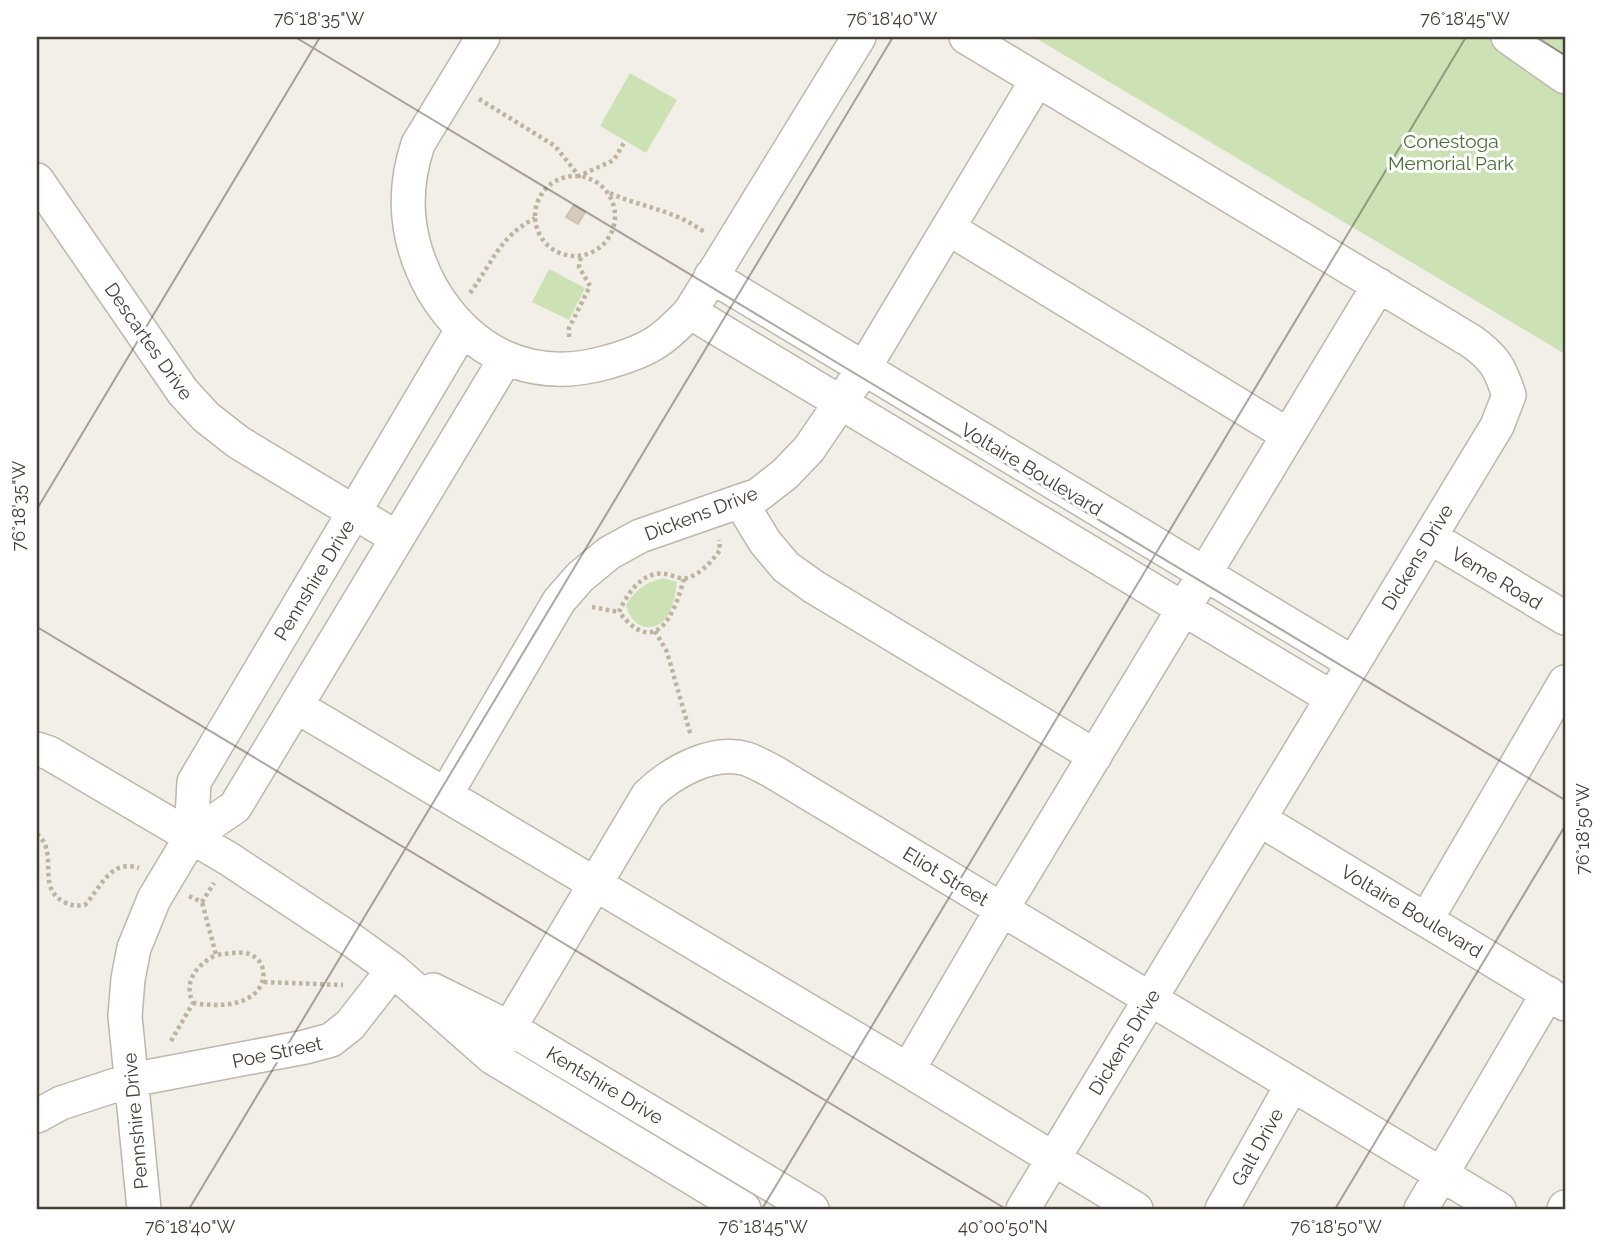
<svg xmlns="http://www.w3.org/2000/svg" width="1602" height="1246" font-family="Raleway,sans-serif">
<style>
.green{fill:#cce2b5}
.building{fill:#d3cbbe;stroke:#cdc3b2;stroke-width:2}
.lines{fill:none;stroke-linecap:round;stroke-linejoin:round}
.minor-casing{stroke:#bdb7ab;stroke-width:36}
.path{stroke:#bdb39e;stroke-width:4.5;stroke-dasharray:3.5 3.5;stroke-linecap:butt}
.minor{stroke:#fff;stroke-width:33}
.ticks{fill:none;stroke:#454037;stroke-width:2;stroke-opacity:0.45}
.labels{text-anchor:middle;dominant-baseline:central;stroke-width:6;stroke-linejoin:round;paint-order:stroke}
.park-label{font-size:19px;fill:#467031;stroke:#fff}
.street-label{font-size:19px;fill:#454037;stroke:#fff}
.neatline{fill:none;stroke:#454037;stroke-width:2.5}
.ticks-label{font-size:18px;text-anchor:middle;fill:#454037}
</style>
<rect width="100%" height="100%" fill="#f2efe8"/>
<path class="green" d="M 1034,37 L 1565,37 L 1565,354 Z
M 630,73 L 677,100 L 646,153 L 600,126 Z
M 549,269 L 585,288 L 569,320 L 532,302 Z
M 663,578 L 677,582 C 675,594 674,610 664,620 C 648,636 630,623 626,605 C 636,589 645,583 663,578 Z"/>
<path class="building" d="M 574,205 L 585,212 L 578,224 L 566,217 Z"/>
<g class="lines">
<defs>
<path id="minor" d="M 483,37 L 418,144 C 401,195 406,242 432,289 C 470,353 531,383 604,363 C 623,358 642,352 658,341 C 670,333 680,322 690,312 L 859,37
M 966,37 L 1471,341 C 1495,358 1500,368 1509,395 L 1497,426 L 1023,1209
M 1508,37 L 1565,77
M 37,180 L 183,392 L 206,417 L 238,442 L 397,538
M 948,228 L 1288,435
M 711,276 L 1353,663
M 690,312 L 1332,698
M 462,330 L 194,782 L 191,837 L 235,807 L 506,358
M 740,501 L 765,542 L 786,567 L 814,587 L 1095,756
M 1430,537 L 1565,618
M 296,706 L 908,1070 L 1136,1209
M 37,749 L 49,753 L 229,859 L 353,941 L 393,970 L 492,1057 L 744,1209
M 446,794 L 559,601 L 580,577 L 609,553 L 640,536 L 758,495 L 785,474 L 809,449 L 864,368 L 1037,80
M 1259,819 L 1565,1004
M 1426,920 L 1565,682
M 433,990 L 508,1027 L 812,1209
M 492,1057 L 648,795 C 672,772 712,749 747,759 C 755,762 764,767 772,771 L 1499,1209
M 908,1070 L 1002,909 L 1379,285
M 37,1116 L 61,1103 L 131,1080 L 305,1047 L 331,1040 L 350,1025 L 393,970
M 144,1209 L 125,1016 L 128,979 L 134,948 L 154,899 L 191,837
M 1222,1209 L 1292,1085
M 1421,1209 L 1548,993
M 1564,1209 L 1565,1207"/>
</defs>
<use href="#minor" class="minor-casing"/>
<path class="path" d="M 479,99 L 555,146 L 579,176 L 614,160 L 625,141
M535 216a40 40 0 1 1 80 0a40 40 0 1 1-80 0Z
M 610,193 C 643,208 673,209 704,232
M 470,293 C 493,262 499,237 535,218
M 569,337 L 569,328 L 590,286 L 579,267 L 581,256
M 684,579 C 674,615 656,659 619,612 C 627,594 642,570 666,574 C 673,575 681,580 687,578 C 701,574 712,561 720,550 L 719,540
M 592,607 L 619,612
M 655,631 L 667,652 L 691,736
M 37,834 C 60,853 35,887 64,902 C 71,906 77,906 85,905 C 102,886 110,859 139,868
M 189,896 L 202,902 L 214,883
M 264,982 L 343,985
M 193,1003 C 213,1006 237,1007 253,995 C 267,984 268,961 249,954 C 239,951 226,954 216,955
M 171,1041 L 193,1003 C 183,982 196,965 216,955 L 202,902"/>
<use href="#minor" class="minor"/>
</g>
<path class="ticks" d="M 295,37 L 1565,800M 1535,37 L 1565,55M 37,509 L 320,37M 37,627 L 1006,1209M 189,1209 L 893,37M 762,1209 L 1466,37M 1335,1209 L 1565,826"/>
<g class="labels">
<g class="park-label">
<text x="1451" y="141">Conestoga<tspan x="1451" dy="22">Memorial Park</tspan></text>
</g>
<g class="street-label">
<text transform="translate(149 341) rotate(55)">Descartes Drive</text>
<text transform="translate(1032 469) rotate(31)">Voltaire Boulevard</text>
<text transform="translate(701 513) rotate(-21)">Dickens Drive</text>
<text transform="translate(1417 557) rotate(-59)">Dickens Drive</text>
<text transform="translate(1497 578) rotate(31)">Veme Road</text>
<text transform="translate(314 580) rotate(-59)">Pennshire Drive</text>
<text transform="translate(946 876) rotate(31)">Eliot Street</text>
<text transform="translate(1412 911) rotate(31)">Voltaire Boulevard</text>
<text transform="translate(1124 1042) rotate(-59)">Dickens Drive</text>
<text transform="translate(277 1052) rotate(-12)">Poe Street</text>
<text transform="translate(605 1085) rotate(31)">Kentshire Drive</text>
<text transform="translate(135 1121) rotate(-95)">Pennshire Drive</text>
<text transform="translate(1257 1147) rotate(-61)">Galt Drive</text>
</g>
</g>
<rect width="1602" height="1246" fill="none" stroke="#ffffff" stroke-width="77"/>
<rect x="38" y="38" width="1526" height="1170" class="neatline"/>
<g class="ticks-label">
<text x="319" y="25">76°18'35"W</text>
<text x="892" y="25">76°18'40"W</text>
<text x="1465" y="25">76°18'45"W</text>
<text transform="translate(19 506) rotate(-90)" y="6">76°18'35"W</text>
<text transform="translate(1583 829) rotate(-90)" y="6">76°18'50"W</text>
<text x="190" y="1233">76°18'40"W</text>
<text x="763" y="1233">76°18'45"W</text>
<text x="1003" y="1233">40°00'50"N</text>
<text x="1336" y="1233">76°18'50"W</text>
</g>
</svg>
